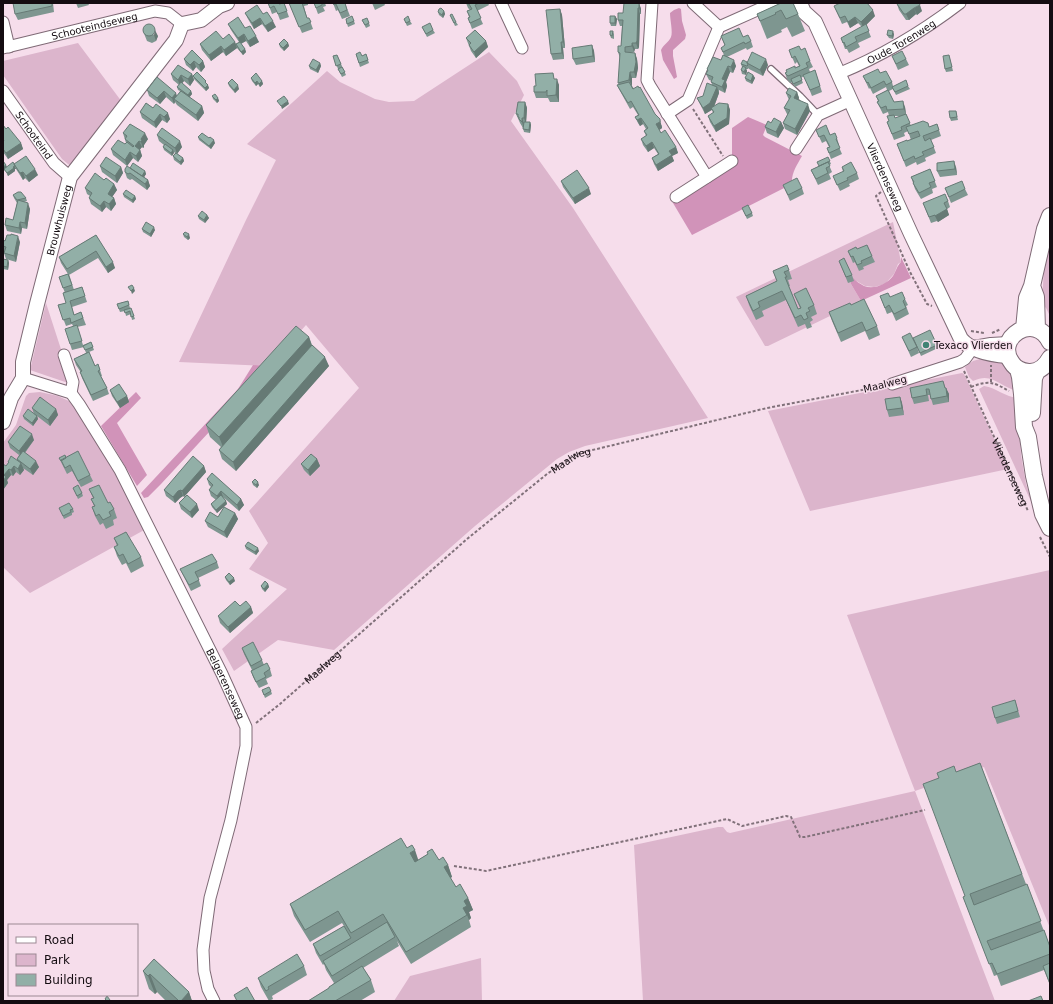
<svg xmlns="http://www.w3.org/2000/svg" width="1053" height="1004" font-family="'DejaVu Sans',sans-serif">
<style>
.green{fill:#dcb5cc}
.forest{fill:#d193b9}
.water{fill:#ce91b6}
.lines{fill:none;stroke-linecap:round;stroke-linejoin:round}
.service-casing{stroke:#7f6a76;stroke-width:8}
.minor-casing{stroke:#7f6a76;stroke-width:13}
.tertiary-casing{stroke:#7f6a76;stroke-width:16}
.secondary-casing{stroke:#7f6a76;stroke-width:18}
.path{stroke:#81717a;stroke-width:2;stroke-dasharray:3 2;stroke-linecap:butt}
.service{stroke:#fff;stroke-width:5.5}
.minor{stroke:#fff;stroke-width:11}
.tertiary{stroke:#fff;stroke-width:14}
.secondary{stroke:#fff;stroke-width:16}
.wall{fill:#7e9690;fill-rule:evenodd}
.shaded-wall{fill:#667a75}
.building{fill:#92afa7;stroke:#667a75}
.poi-dot{fill:#418374;stroke:#f6ddeb;stroke-width:1.5}
.labels{text-anchor:middle;dominant-baseline:central;stroke-width:3;stroke-linejoin:round;paint-order:stroke}
.street-label{font-size:10px;fill:#140c11;stroke:#f6ddeb}
.poi-label{font-size:10px;fill:#140c11;stroke:#f6ddeb;text-anchor:start}
</style>
<rect width="100%" height="100%" fill="#f6ddeb"/>
<path class="green" d="M 78,43 L 122,102 L 71,166 L 68,164 L 62,159 L 3,75 L 3,61 Z
M 489,52 L 517,81 L 524,95 L 511,121 L 573,208 L 708,418 L 585,446 L 569,452 L 557,459 L 475,526 L 334,650 L 278,640 L 234,671 L 222,649 L 287,589 L 249,569 L 268,543 L 249,511 L 359,388 L 306,325 L 270,366 L 179,362 L 246,220 L 276,160 L 247,144 L 327,71 L 340,82 L 375,99 L 389,102 L 414,101 Z
M 893,222 L 901,262 L 898,264 L 894,274 L 885,284 L 874,287 L 865,286 L 853,279 L 851,284 L 861,301 L 768,346 L 765,346 L 736,297 Z
M 1050,241 L 1050,316 L 1046,308 L 1042,304 L 1044,267 Z
M 46,303 L 69,374 L 68,383 L 30,370 Z
M 987,357 C 1009,360 1012,372 1019,391 C 1000,388 993,371 973,381 L 969,377 L 965,367 L 973,361 Z
M 962,373 L 964,374 L 1008,469 L 810,511 L 768,411 Z
M 984,386 C 997,388 1005,397 1018,398 L 1021,455 L 1026,484 L 1034,508 L 979,389 Z
M 40,392 L 58,396 L 73,403 L 114,467 L 146,529 L 30,593 L 3,567 L 3,443 L 16,425 L 26,396 L 29,393 Z
M 1050,570 L 1050,928 L 984,767 L 915,791 L 995,1001 L 643,1001 L 634,845 L 718,827 L 723,827 L 727,832 L 730,833 L 915,791 L 847,615 Z
M 481,958 L 482,1001 L 394,1001 L 410,976 Z"/>
<path class="forest" d="M 748,117 L 767,125 L 763,135 L 765,137 L 802,156 C 797,165 791,173 792,184 L 692,235 L 673,203 L 736,163 L 732,157 L 732,128 Z
M 901,257 L 911,278 L 861,301 L 851,284 L 851,280 L 853,278 C 856,281 860,284 864,286 C 874,290 887,284 893,276 C 896,271 897,266 901,262 Z
M 253,365 L 270,366 L 161,484 L 148,497 L 144,498 L 141,493 L 238,389 Z
M 136,392 L 141,398 L 117,423 L 147,475 L 137,486 L 101,426 Z"/>
<path class="water" d="M 679,8 L 681,9 L 682,21 L 686,35 L 685,39 L 673,50 L 673,56 L 677,77 L 674,79 L 663,60 L 661,50 C 663,45 669,42 671,37 C 673,32 670,20 670,13 L 674,10 Z"/>
<g class="lines">
<defs>
<path id="service" d="M 771,69 L 800,96 L 818,115"/>
<g id="minor">
<path d="M 501,3 L 522,48"/>
<path d="M 652,3 L 647,80 L 650,86 L 707,177"/>
<path d="M 693,3 L 719,27"/>
<path d="M 3,22 L 9,47"/>
<path id="s3" d="M 3,48 L 155,11 L 168,13 L 182,24"/>
<path id="s4" d="M 838,74 C 882,56 922,32 960,3"/>
<path id="s5" d="M 3,91 L 54,163 L 70,177"/>
<path d="M 667,114 L 688,100 L 719,27 L 773,3"/>
<path d="M 796,149 L 818,115 L 851,100"/>
<path d="M 676,197 L 732,161"/>
<path d="M 64,355 L 73,382 L 71,393"/>
<path id="s6" d="M 23,378 L 71,393 L 79,404 L 120,470 L 222,674 L 246,727 L 246,746 L 231,820 L 210,898 L 206,927 L 203,950 L 204,971 L 208,989 L 214,1001"/>
<path d="M 892,384 L 960,362 L 965,359 L 973,348"/>
</g>
<g id="tertiary">
<path id="s7" d="M 800,3 L 804,12 L 815,22 L 911,234 L 961,339 C 972,352 992,355 1008,356"/>
<path d="M 974,348 L 991,345 L 1008,344"/>
<path id="s8" d="M 3,422 L 11,398 L 23,378 L 23,362 L 37,304 L 70,177 L 176,40 L 182,24 L 201,20 L 219,6 L 227,3"/>
</g>
<path id="secondary" d="M 1032,286 L 1036,297 L 1037,329
M 1024,329 L 1027,298 L 1032,286 L 1045,229 L 1050,216
M 1050,342 C 1035,311 993,338 1012,363 C 1015,368 1021,371 1028,372 C 1038,373 1045,367 1050,358
M 1018,369 L 1020,377 L 1022,394 L 1024,427 L 1028,437 L 1034,476 L 1043,514 L 1050,528
M 1032,413 L 1034,378 L 1037,371"/>
</defs>
<use href="#service" class="service-casing"/>
<use href="#minor" class="minor-casing"/>
<use href="#tertiary" class="tertiary-casing"/>
<use href="#secondary" class="secondary-casing"/>
<g class="path">
<path d="M 693,109 L 723,156"/>
<path d="M 881,192 L 876,196 L 910,272 L 927,304 L 932,306"/>
<path d="M 971,331 L 984,333"/>
<path d="M 992,333 L 1001,329"/>
<path id="s1" d="M 964,371 L 1028,511"/>
<path d="M 991,382 L 991,365"/>
<path d="M 971,387 C 989,380 993,382 1009,391"/>
<path d="M 1040,537 L 1050,557"/>
<path id="s2" d="M 256,723 L 280,704 L 467,539 L 547,474 L 576,454 L 767,408 L 883,386"/>
<path d="M 454,866 L 486,871 L 727,819 L 742,826 L 786,816 L 791,817 L 800,837 L 805,837 L 925,810"/>
</g>
<use href="#service" class="service"/>
<use href="#minor" class="minor"/>
<use href="#tertiary" class="tertiary"/>
<use href="#secondary" class="secondary"/>
</g>
<path class="wall" d="M 53,3 L 54,12 L 18,20 L 15,14 Z
M 76,3 L 88,3 L 89,5 L 78,8 Z
M 268,3 L 279,4 L 284,3 L 289,17 L 280,20 L 277,12 L 272,14 Z
M 289,3 L 308,3 L 308,5 L 304,6 L 307,18 L 309,18 L 313,29 L 302,33 Z
M 314,3 L 325,3 L 326,6 L 323,7 L 325,11 L 318,14 Z
M 333,3 L 345,3 L 350,16 L 342,19 L 338,10 L 336,11 Z
M 372,3 L 384,3 L 385,5 L 375,10 Z
M 466,3 L 488,3 L 489,5 L 477,11 L 483,24 L 472,29 L 468,18 L 469,17 L 467,11 L 470,10 L 468,8 Z
M 639,3 L 641,9 L 641,14 L 640,14 L 639,47 L 638,49 L 635,49 L 634,52 L 631,52 L 635,53 L 637,59 L 638,68 L 636,78 L 632,78 L 632,86 L 662,126 L 662,128 L 659,130 L 661,133 L 676,147 L 678,153 L 672,156 L 674,161 L 658,171 L 654,164 L 652,158 L 658,154 L 654,148 L 648,152 L 643,145 L 641,139 L 646,136 L 644,131 L 646,129 L 643,124 L 640,126 L 638,123 L 635,117 L 638,115 L 633,107 L 630,109 L 620,91 L 617,85 L 619,85 L 618,83 L 620,58 L 618,52 L 621,46 L 622,26 L 620,26 L 618,20 L 623,13 Z
M 781,3 L 798,14 L 805,31 L 792,37 L 787,27 L 781,30 L 782,32 L 767,39 L 757,14 Z
M 898,3 L 922,11 L 917,15 L 916,14 L 909,20 L 906,20 L 899,10 L 897,4 Z
M 834,6 L 875,16 L 866,25 L 871,37 L 858,43 L 860,47 L 849,53 L 847,49 L 845,49 L 841,38 L 862,27 L 858,23 L 850,28 L 847,22 L 842,24 Z
M 560,9 L 562,15 L 565,48 L 563,48 L 564,59 L 553,60 L 551,54 Z
M 444,11 L 445,14 L 443,18 L 439,15 L 438,12 Z
M 245,13 L 263,14 L 276,27 L 268,32 L 262,24 L 254,29 L 248,19 Z
M 450,15 L 456,22 L 458,25 L 455,26 Z
M 615,16 L 617,19 L 616,26 L 611,26 L 610,23 Z
M 346,19 L 354,21 L 355,24 L 348,27 Z
M 404,19 L 410,21 L 412,24 L 407,26 Z
M 362,20 L 369,23 L 370,26 L 366,28 Z
M 228,24 L 245,28 L 259,42 L 250,47 L 246,41 L 241,44 L 245,49 L 246,52 L 243,55 L 237,48 L 226,56 L 223,52 L 211,61 L 202,50 L 200,44 L 223,39 L 235,42 L 236,44 L 239,42 L 231,30 Z
M 422,27 L 433,30 L 435,33 L 427,37 Z
M 143,31 L 158,36 L 156,41 L 152,43 L 147,41 Z
M 613,31 L 614,34 L 614,39 L 611,38 L 610,35 Z
M 894,34 L 893,39 L 889,38 L 887,35 Z
M 721,36 L 743,37 L 751,41 L 753,47 L 747,50 L 746,48 L 727,57 L 736,66 L 733,73 L 730,72 L 726,82 L 727,86 L 725,93 L 719,90 L 719,93 L 714,107 L 728,104 L 730,110 L 729,124 L 716,132 L 710,122 L 708,116 L 713,113 L 712,110 L 705,114 L 697,98 L 703,96 L 712,84 L 711,82 L 712,81 L 709,80 L 706,74 L 707,71 L 707,69 L 721,60 L 724,55 L 721,48 L 725,46 Z
M 466,38 L 486,41 L 488,47 L 476,58 L 471,51 Z
M 288,43 L 289,46 L 284,51 L 280,47 L 279,44 Z
M 592,45 L 594,51 L 595,62 L 576,65 L 573,59 Z
M 789,50 L 801,50 L 810,61 L 813,67 L 809,69 L 810,72 L 815,70 L 822,92 L 812,96 L 804,76 L 801,78 L 803,83 L 795,87 L 792,82 L 790,83 L 787,79 L 785,73 L 799,66 L 797,62 L 795,64 Z
M 356,54 L 362,56 L 366,54 L 369,63 L 360,67 Z
M 337,55 L 346,75 L 342,77 L 338,69 L 340,68 L 338,69 L 333,56 Z
M 949,55 L 953,71 L 946,72 L 945,69 Z
M 892,56 L 906,59 L 909,65 L 898,70 Z
M 184,59 L 203,61 L 205,67 L 201,72 L 196,67 L 193,71 L 186,65 Z
M 747,62 L 768,65 L 763,76 L 749,69 L 749,68 L 748,69 L 746,69 L 747,71 L 746,75 L 742,74 L 741,70 L 742,67 L 741,64 Z
M 320,63 L 321,66 L 318,73 L 310,69 L 309,66 Z
M 880,73 L 892,82 L 893,86 L 908,86 L 910,89 L 896,95 L 893,89 L 889,91 L 894,102 L 905,107 L 906,114 L 911,126 L 929,127 L 937,124 L 941,136 L 931,140 L 936,153 L 925,158 L 926,161 L 917,165 L 916,162 L 906,167 L 897,144 L 911,140 L 908,131 L 904,133 L 905,136 L 894,140 L 887,122 L 889,121 L 889,116 L 888,112 L 883,114 L 877,102 L 878,101 L 876,96 L 887,90 L 886,87 L 873,94 L 870,88 L 869,89 L 863,76 ZM 894,116 L 902,116 L 895,118 Z
M 171,74 L 192,74 L 194,80 L 190,86 L 184,81 L 182,83 L 191,91 L 192,94 L 189,97 L 202,106 L 204,113 L 198,121 L 177,105 L 175,102 L 174,104 L 166,97 L 160,104 L 149,96 L 147,90 L 157,77 L 177,96 L 180,91 L 178,90 L 177,87 L 179,85 L 173,80 Z
M 753,75 L 755,78 L 752,84 L 746,81 L 745,78 Z
M 193,76 L 207,84 L 209,88 L 206,91 L 194,79 Z
M 251,78 L 262,81 L 263,84 L 260,87 L 258,84 L 256,86 L 252,81 Z
M 555,79 L 559,85 L 559,102 L 550,102 L 548,98 L 536,98 L 534,92 L 536,86 Z
M 228,83 L 239,89 L 235,93 L 229,86 Z
M 797,92 L 799,98 L 798,100 L 810,111 L 797,135 L 785,129 L 783,123 L 788,114 L 787,114 L 784,108 L 789,100 L 786,93 Z
M 212,96 L 218,98 L 219,101 L 217,103 L 213,99 Z
M 525,102 L 527,108 L 526,122 L 530,122 L 531,125 L 530,133 L 524,132 L 523,128 L 520,123 L 516,114 Z
M 146,103 L 170,119 L 167,123 L 162,120 L 156,128 L 142,118 L 140,112 Z
M 956,111 L 958,120 L 951,121 L 950,118 Z
M 781,122 L 784,128 L 778,138 L 767,133 L 765,127 L 771,123 Z
M 3,125 L 6,129 L 21,143 L 23,149 L 8,159 L 3,152 Z
M 816,130 L 830,135 L 837,138 L 839,145 L 838,145 L 842,154 L 831,159 L 827,148 L 829,147 L 826,141 L 822,143 Z
M 123,133 L 148,139 L 144,145 L 144,147 L 143,148 L 142,147 L 140,149 L 142,156 L 138,162 L 133,158 L 127,166 L 113,155 L 111,149 L 125,144 L 126,143 Z
M 157,135 L 182,147 L 177,154 L 183,158 L 184,161 L 181,165 L 174,160 L 173,156 L 175,153 L 174,152 L 172,156 L 164,150 L 163,147 L 164,145 L 159,141 Z
M 198,137 L 215,143 L 211,149 L 199,140 Z
M 828,157 L 831,164 L 829,165 L 832,172 L 829,174 L 831,179 L 818,185 L 811,170 L 819,166 Z
M 14,164 L 38,175 L 29,182 L 25,178 L 23,180 L 16,169 L 15,169 L 15,171 L 8,176 L 5,170 L 3,171 L 6,165 L 7,167 Z
M 100,166 L 121,167 L 123,173 L 117,183 L 102,172 Z
M 842,167 L 857,173 L 859,179 L 849,184 L 850,186 L 840,191 L 833,176 L 843,172 Z
M 956,167 L 957,175 L 940,177 L 937,171 Z
M 130,168 L 145,171 L 146,174 L 144,177 L 148,180 L 150,186 L 147,190 L 132,179 L 130,180 L 127,178 L 125,172 Z
M 930,169 L 937,187 L 932,189 L 933,193 L 921,199 L 915,189 L 911,177 Z
M 104,180 L 114,184 L 117,190 L 112,197 L 114,198 L 116,204 L 111,211 L 106,207 L 102,212 L 91,204 L 89,198 L 90,196 L 87,194 L 85,188 Z
M 561,181 L 591,194 L 575,204 L 563,187 Z
M 783,185 L 802,188 L 804,194 L 790,201 Z
M 945,188 L 965,189 L 968,195 L 951,203 Z
M 123,194 L 135,196 L 136,199 L 133,203 L 124,197 Z
M 13,195 L 26,198 L 27,201 L 24,202 L 30,209 L 27,229 L 22,228 L 21,234 L 7,231 L 5,225 L 13,220 L 17,203 L 14,198 Z
M 948,201 L 950,207 L 947,209 L 949,215 L 938,222 L 937,221 L 931,223 L 923,203 Z
M 742,208 L 752,213 L 753,216 L 747,219 Z
M 207,215 L 209,218 L 205,223 L 199,219 L 198,216 Z
M 142,229 L 155,230 L 151,237 L 143,232 Z
M 183,234 L 190,238 L 188,240 L 184,237 Z
M 96,235 L 115,268 L 108,273 L 98,258 L 69,275 L 69,274 L 74,290 L 82,287 L 87,302 L 72,307 L 74,315 L 81,312 L 86,325 L 77,327 L 83,345 L 91,342 L 94,350 L 89,352 L 95,366 L 98,364 L 102,376 L 101,376 L 107,388 L 109,394 L 93,401 L 82,378 L 80,371 L 76,365 L 74,359 L 86,353 L 84,347 L 72,350 L 70,344 L 73,326 L 72,324 L 66,326 L 58,305 L 66,303 L 65,293 L 59,277 L 68,274 L 61,263 L 59,257 Z
M 3,240 L 20,242 L 16,262 L 6,259 L 4,253 L 4,252 L 3,252 Z
M 857,249 L 872,256 L 875,262 L 863,267 L 864,269 L 859,271 L 855,262 L 853,263 L 848,251 Z
M 3,259 L 8,260 L 9,263 L 8,270 L 3,269 Z
M 839,261 L 852,275 L 854,281 L 848,283 Z
M 789,270 L 792,279 L 788,280 L 790,286 L 789,286 L 798,309 L 800,308 L 794,294 L 814,305 L 817,314 L 811,317 L 813,320 L 810,322 L 812,327 L 807,329 L 805,324 L 798,327 L 786,300 L 762,311 L 764,316 L 756,320 L 749,305 L 746,296 L 777,281 L 773,271 Z
M 880,296 L 890,297 L 905,299 L 908,305 L 906,306 L 909,314 L 896,321 L 892,312 L 887,314 Z
M 128,301 L 130,308 L 131,308 L 135,319 L 132,320 L 131,314 L 126,316 L 125,311 L 120,312 L 117,304 Z
M 851,305 L 877,326 L 880,335 L 869,340 L 865,331 L 841,342 L 832,321 L 829,312 Z
M 309,337 L 312,345 L 329,366 L 236,471 L 222,459 L 219,450 L 221,447 L 210,437 L 206,425 Z
M 902,337 L 917,347 L 919,353 L 911,357 Z
M 913,338 L 937,345 L 938,348 L 921,356 Z
M 910,388 L 946,388 L 949,394 L 949,402 L 933,405 L 930,395 L 928,395 L 929,401 L 914,404 L 912,398 Z
M 110,390 L 127,396 L 129,402 L 120,408 L 112,396 Z
M 900,397 L 902,403 L 904,415 L 889,417 L 887,410 Z
M 32,408 L 56,409 L 58,415 L 50,426 L 37,416 L 38,419 L 33,426 L 24,419 L 23,416 L 34,414 Z
M 34,440 L 25,453 L 39,467 L 33,475 L 23,468 L 24,470 L 20,475 L 16,472 L 13,476 L 11,475 L 7,480 L 8,483 L 3,490 L 6,466 L 8,463 L 8,462 L 18,461 L 17,459 L 19,455 L 10,448 L 8,442 Z
M 59,458 L 66,458 L 90,475 L 93,481 L 81,487 L 72,471 L 67,474 Z
M 317,459 L 320,466 L 310,476 L 304,470 L 301,464 Z
M 204,466 L 206,472 L 184,497 L 183,496 L 180,498 L 175,503 L 166,496 L 164,490 Z
M 207,479 L 241,499 L 244,505 L 239,511 L 223,497 L 226,501 L 227,504 L 217,513 L 212,507 L 211,504 L 216,500 L 211,496 L 209,490 L 211,487 L 209,485 Z
M 252,482 L 259,485 L 257,488 L 253,485 Z
M 73,488 L 82,493 L 83,496 L 78,499 Z
M 89,489 L 108,503 L 114,509 L 117,518 L 113,520 L 114,525 L 106,529 L 103,523 L 100,525 L 95,516 L 92,507 L 94,506 L 91,499 L 93,498 Z
M 179,503 L 199,510 L 192,518 L 181,509 Z
M 59,508 L 73,509 L 74,512 L 72,513 L 72,515 L 64,519 Z
M 235,513 L 238,519 L 227,538 L 208,527 L 205,521 Z
M 114,538 L 141,557 L 144,566 L 131,573 L 126,563 L 122,565 L 117,556 L 114,547 L 117,546 Z
M 245,546 L 259,551 L 256,555 L 246,549 Z
M 217,562 L 219,568 L 198,578 L 201,586 L 191,591 L 180,569 Z
M 225,577 L 235,581 L 230,585 L 226,580 Z
M 268,584 L 269,587 L 265,592 L 262,589 L 261,586 Z
M 240,606 L 251,607 L 253,613 L 230,633 L 220,623 L 218,616 Z
M 242,648 L 262,660 L 264,665 L 270,669 L 272,676 L 266,679 L 268,684 L 259,688 L 253,677 L 251,671 L 252,670 L 244,654 Z
M 262,690 L 271,691 L 272,694 L 265,698 Z
M 1015,700 L 1020,717 L 997,724 L 995,718 Z
M 980,763 L 1050,947 L 1050,985 L 1044,970 L 1001,986 L 997,975 L 994,976 L 963,897 L 965,896 L 956,772 Z
M 407,848 L 418,860 L 428,854 L 427,852 L 448,865 L 452,877 L 450,878 L 456,887 L 468,898 L 473,910 L 469,912 L 471,918 L 469,920 L 471,927 L 411,964 L 397,941 L 399,946 L 363,968 L 371,980 L 375,992 L 360,1001 L 308,1001 L 329,988 L 334,983 L 326,970 L 324,964 L 323,965 L 316,953 L 313,944 L 344,926 L 342,923 L 310,942 L 294,916 L 290,904 Z
M 154,959 L 189,992 L 192,1001 L 166,1001 L 157,992 L 155,994 L 149,989 L 143,971 Z
M 304,966 L 307,975 L 272,996 L 273,999 L 269,1001 L 261,987 L 258,978 Z"/>
<path class="shaded-wall" d="M 639,3 L 641,9 L 641,14 L 639,8 Z
M 920,5 L 922,11 L 917,15 L 914,8 Z
M 638,8 L 640,14 L 639,47 L 638,49 L 636,43 Z
M 914,8 L 916,14 L 909,20 L 906,14 Z
M 560,9 L 562,15 L 565,48 L 563,42 Z
M 873,10 L 875,16 L 863,28 L 861,22 Z
M 444,11 L 445,14 L 443,18 L 442,15 Z
M 615,16 L 617,19 L 616,26 L 615,23 Z
M 855,17 L 858,23 L 850,28 L 848,22 Z
M 260,18 L 262,24 L 254,29 L 252,23 Z
M 273,21 L 276,27 L 268,32 L 265,26 Z
M 155,30 L 158,36 L 156,41 L 154,35 Z
M 893,31 L 894,34 L 893,39 L 892,36 Z
M 244,34 L 246,41 L 240,44 L 238,38 Z
M 256,36 L 259,42 L 250,47 L 248,41 Z
M 486,41 L 488,47 L 476,58 L 474,52 Z
M 235,42 L 237,48 L 226,56 L 224,50 Z
M 561,42 L 563,48 L 564,59 L 562,53 Z
M 288,43 L 289,46 L 284,51 L 283,48 Z
M 632,43 L 635,49 L 634,52 L 632,46 Z
M 592,45 L 594,51 L 595,62 L 593,56 Z
M 221,46 L 223,52 L 211,61 L 209,55 Z
M 245,49 L 246,52 L 243,55 L 241,52 Z
M 635,53 L 637,59 L 638,68 L 636,78 L 634,72 Z
M 766,59 L 768,65 L 763,76 L 760,70 Z
M 734,60 L 736,66 L 733,73 L 731,67 Z
M 194,61 L 196,67 L 193,71 L 190,65 Z
M 203,61 L 205,67 L 201,72 L 199,65 Z
M 320,63 L 321,66 L 318,73 L 316,70 Z
M 728,66 L 730,72 L 726,82 L 727,86 L 725,93 L 722,87 L 722,79 Z
M 746,68 L 747,71 L 746,75 L 744,72 Z
M 630,72 L 632,78 L 632,86 L 629,80 Z
M 192,74 L 194,80 L 190,86 L 188,79 Z
M 181,75 L 184,81 L 180,86 L 178,80 Z
M 753,75 L 755,78 L 752,84 L 751,81 Z
M 557,79 L 559,85 L 559,102 L 556,95 Z
M 257,81 L 258,84 L 256,86 L 255,83 Z
M 262,81 L 263,84 L 260,87 L 259,84 Z
M 208,85 L 209,88 L 206,91 L 205,88 Z
M 238,85 L 239,89 L 235,93 L 234,90 Z
M 717,87 L 719,93 L 713,109 L 705,114 L 703,108 Z
M 164,91 L 166,97 L 160,104 L 157,98 Z
M 191,91 L 192,94 L 189,98 L 188,95 Z
M 797,92 L 799,98 L 796,104 L 794,98 Z
M 176,93 L 178,99 L 174,99 L 175,102 L 174,104 L 172,98 Z
M 218,98 L 219,101 L 217,103 L 216,100 Z
M 288,101 L 289,104 L 282,109 L 281,106 Z
M 903,101 L 905,107 L 906,115 L 904,109 Z
M 525,102 L 527,108 L 526,124 L 524,118 Z
M 728,104 L 730,110 L 729,124 L 716,132 L 714,126 Z
M 808,104 L 810,111 L 797,135 L 795,129 Z
M 202,106 L 204,113 L 198,121 L 196,115 Z
M 168,113 L 170,119 L 167,123 L 164,117 Z
M 160,114 L 162,120 L 156,128 L 154,122 Z
M 522,118 L 524,124 L 524,128 L 522,122 Z
M 641,118 L 643,124 L 640,126 L 637,120 Z
M 660,119 L 662,128 L 658,131 L 656,124 Z
M 530,122 L 531,125 L 530,133 L 529,130 Z
M 781,122 L 784,128 L 778,138 L 776,132 Z
M 145,133 L 148,139 L 144,145 L 144,147 L 143,148 L 141,142 L 141,139 Z
M 214,140 L 215,143 L 211,149 L 209,146 Z
M 139,141 L 142,147 L 138,152 L 135,146 Z
M 180,141 L 182,147 L 177,154 L 175,148 Z
M 652,142 L 654,148 L 648,152 L 646,146 Z
M 21,143 L 23,149 L 8,159 L 6,153 Z
M 676,147 L 678,153 L 672,156 L 674,161 L 658,171 L 656,165 L 669,151 Z
M 140,150 L 142,156 L 138,162 L 136,156 Z
M 173,150 L 174,153 L 172,156 L 171,153 Z
M 130,152 L 133,158 L 127,166 L 125,160 Z
M 183,158 L 184,161 L 181,165 L 180,162 Z
M 954,161 L 956,167 L 957,175 L 955,169 Z
M 6,165 L 7,168 L 4,169 L 5,170 L 3,171 L 3,167 Z
M 14,166 L 16,169 L 15,169 L 15,171 L 8,176 L 7,173 Z
M 121,167 L 123,173 L 117,183 L 115,176 Z
M 35,169 L 38,175 L 29,182 L 26,176 Z
M 145,171 L 146,174 L 143,179 L 142,176 Z
M 23,172 L 25,178 L 23,180 L 20,173 Z
M 148,180 L 150,186 L 147,190 L 145,184 Z
M 114,184 L 117,190 L 110,200 L 108,194 Z
M 589,188 L 591,194 L 575,204 L 573,198 Z
M 135,196 L 136,199 L 133,203 L 132,200 Z
M 114,198 L 116,204 L 111,211 L 109,204 Z
M 104,201 L 106,207 L 102,212 L 100,206 Z
M 28,203 L 30,209 L 27,229 L 25,223 Z
M 947,209 L 949,215 L 938,222 L 935,216 Z
M 207,215 L 209,218 L 205,223 L 204,220 Z
M 20,222 L 22,228 L 21,234 L 19,228 Z
M 154,227 L 155,230 L 151,237 L 150,234 Z
M 189,234 L 190,238 L 188,240 L 187,237 Z
M 18,236 L 20,242 L 16,262 L 14,256 Z
M 8,260 L 9,263 L 8,270 L 7,267 Z
M 113,262 L 115,268 L 108,273 L 106,267 Z
M 3,288 L 4,292 L 3,297 Z
M 134,288 L 135,291 L 132,294 L 131,291 Z
M 309,337 L 313,349 L 224,449 L 219,437 Z
M 325,357 L 329,366 L 236,471 L 233,462 Z
M 943,381 L 946,390 L 946,388 L 949,394 L 949,402 L 947,396 Z
M 127,396 L 129,402 L 120,408 L 117,402 Z
M 900,397 L 902,403 L 904,415 L 902,408 Z
M 56,409 L 58,415 L 50,426 L 48,420 Z
M 37,416 L 38,419 L 33,426 L 32,423 Z
M 32,434 L 34,440 L 21,457 L 19,451 Z
M 317,459 L 320,466 L 310,476 L 308,470 Z
M 36,461 L 39,467 L 33,475 L 30,469 Z
M 21,463 L 24,470 L 20,475 L 18,469 Z
M 14,466 L 16,472 L 13,476 L 11,470 Z
M 204,466 L 206,472 L 184,497 L 182,491 Z
M 9,469 L 11,475 L 7,480 L 8,483 L 3,490 L 3,481 L 4,475 Z
M 258,482 L 259,485 L 257,488 L 256,485 Z
M 181,490 L 183,496 L 180,498 L 175,503 L 173,497 L 178,491 Z
M 221,491 L 223,497 L 219,502 L 217,496 Z
M 241,499 L 244,505 L 239,511 L 237,505 Z
M 226,501 L 227,504 L 217,513 L 216,510 Z
M 197,504 L 199,510 L 192,518 L 190,512 Z
M 235,513 L 238,519 L 227,538 L 224,532 Z
M 258,548 L 259,551 L 256,555 L 255,552 Z
M 234,578 L 235,581 L 230,585 L 229,582 Z
M 268,584 L 269,587 L 265,592 L 264,589 Z
M 251,607 L 253,613 L 230,633 L 228,627 Z
M 415,850 L 419,862 L 414,865 L 410,853 Z
M 448,865 L 452,877 L 448,879 L 444,867 Z
M 468,898 L 473,910 L 469,912 L 471,918 L 469,920 L 467,915 L 463,908 L 464,901 Z
M 150,974 L 157,992 L 155,994 L 148,976 Z
M 189,992 L 192,1001 L 181,1001 Z"/>
<path class="building" d="M 13,3 L 52,3 L 52,6 L 15,14 Z
M 268,3 L 279,3 L 279,4 L 284,3 L 287,11 L 278,14 L 274,6 L 270,8 Z
M 289,3 L 302,3 L 307,18 L 309,18 L 311,22 L 299,27 Z
M 314,3 L 322,3 L 322,5 L 316,8 Z
M 333,3 L 345,3 L 347,10 L 340,13 L 336,4 L 334,5 Z
M 466,3 L 479,3 L 475,5 L 481,18 L 470,23 L 468,18 L 470,17 L 467,11 L 472,9 L 469,4 L 468,4 Z
M 624,3 L 639,3 L 639,8 L 638,8 L 637,41 L 636,43 L 632,43 L 632,46 L 625,47 L 625,52 L 635,53 L 636,62 L 634,72 L 630,72 L 629,80 L 618,83 L 620,53 L 618,52 L 618,46 L 621,46 L 623,20 L 618,20 L 618,13 L 623,13 Z
M 781,3 L 793,3 L 798,14 L 786,19 L 781,10 L 775,13 L 776,14 L 760,21 L 757,14 Z
M 840,3 L 867,3 L 873,10 L 861,22 L 855,17 L 848,22 L 845,16 L 840,18 L 834,6 Z
M 898,3 L 919,3 L 920,5 L 914,8 L 906,14 L 904,14 L 897,4 Z
M 257,5 L 263,14 L 267,12 L 273,21 L 265,26 L 260,18 L 252,23 L 245,13 Z
M 441,8 L 444,11 L 442,15 L 438,12 L 439,9 Z
M 560,9 L 563,42 L 561,42 L 562,53 L 551,54 L 546,10 Z
M 452,14 L 456,22 L 454,23 L 450,15 Z
M 352,16 L 354,21 L 347,24 L 346,19 Z
M 408,16 L 410,21 L 406,23 L 404,19 Z
M 610,16 L 615,16 L 615,23 L 610,23 Z
M 238,17 L 245,28 L 250,26 L 256,36 L 248,41 L 244,34 L 238,38 L 228,24 Z
M 367,18 L 369,23 L 365,25 L 362,20 Z
M 430,23 L 433,30 L 426,34 L 422,27 Z
M143 30a6 6 0 1 1 12 0a6 6 0 1 1-12 0Z
M 866,24 L 869,31 L 855,37 L 857,41 L 846,47 L 844,42 L 843,43 L 841,38 Z
M 739,28 L 743,37 L 748,35 L 751,41 L 745,44 L 744,42 L 723,52 L 721,48 L 725,45 L 721,36 Z
M 475,30 L 486,41 L 474,52 L 469,45 L 471,43 L 466,38 Z
M 888,30 L 893,31 L 892,36 L 887,35 Z
M 216,31 L 223,39 L 229,34 L 235,42 L 224,50 L 221,46 L 209,55 L 200,44 Z
M 610,31 L 613,31 L 612,36 L 610,35 Z
M 284,39 L 288,43 L 283,48 L 279,44 Z
M 240,42 L 245,49 L 241,52 L 236,44 Z
M 592,45 L 593,56 L 573,59 L 572,48 Z
M 799,46 L 801,50 L 805,48 L 810,61 L 806,63 L 808,67 L 788,76 L 785,73 L 787,72 L 786,70 L 795,66 L 795,68 L 800,66 L 795,56 L 792,58 L 789,50 Z
M 192,50 L 203,61 L 199,65 L 194,61 L 190,65 L 184,59 Z
M 902,51 L 906,59 L 896,64 L 892,56 Z
M 360,52 L 362,56 L 366,54 L 368,60 L 359,63 L 356,54 Z
M 752,52 L 766,59 L 760,70 L 747,63 Z
M 337,55 L 341,64 L 336,66 L 333,56 Z
M 723,55 L 734,60 L 731,67 L 728,66 L 722,79 L 725,80 L 722,87 L 711,82 L 713,77 L 706,74 L 708,70 L 707,69 L 713,57 L 721,60 Z
M 949,55 L 952,67 L 945,69 L 943,56 Z
M 313,59 L 320,63 L 316,70 L 309,66 Z
M 743,60 L 747,62 L 747,63 L 748,65 L 747,66 L 741,64 Z
M 178,65 L 192,74 L 188,79 L 181,75 L 178,80 L 171,74 Z
M 743,66 L 746,68 L 744,72 L 741,70 Z
M 342,67 L 345,72 L 341,74 L 338,69 Z
M 878,69 L 880,73 L 886,71 L 892,82 L 886,85 L 884,81 L 871,88 L 868,82 L 867,83 L 863,76 Z
M 815,70 L 820,86 L 810,90 L 803,75 Z
M 197,72 L 206,81 L 205,82 L 208,85 L 205,88 L 193,76 Z
M 748,72 L 753,75 L 751,81 L 745,78 Z
M 256,73 L 262,81 L 259,84 L 257,81 L 255,83 L 251,78 Z
M 553,73 L 554,79 L 557,79 L 556,95 L 547,96 L 547,90 L 546,92 L 534,92 L 534,86 L 536,86 L 535,74 Z
M 800,75 L 802,80 L 793,84 L 791,79 Z
M 157,77 L 176,93 L 172,98 L 164,91 L 157,98 L 147,90 Z
M 232,79 L 238,85 L 234,90 L 228,83 Z
M 906,80 L 908,86 L 895,92 L 892,87 Z
M 181,82 L 191,91 L 188,95 L 177,87 Z
M 629,82 L 633,89 L 638,86 L 639,88 L 640,87 L 655,114 L 660,119 L 660,122 L 656,124 L 661,133 L 665,130 L 676,147 L 669,151 L 672,155 L 656,165 L 652,158 L 659,154 L 652,142 L 646,146 L 641,139 L 647,135 L 644,131 L 648,128 L 641,118 L 637,120 L 635,117 L 639,115 L 631,101 L 628,103 L 617,85 Z
M 707,83 L 717,87 L 710,103 L 703,108 L 697,98 L 703,96 Z
M 789,88 L 797,92 L 794,98 L 808,104 L 795,129 L 783,123 L 790,110 L 784,108 L 791,96 L 786,93 Z
M 888,90 L 894,102 L 903,101 L 904,109 L 887,110 L 886,106 L 881,108 L 877,102 L 879,101 L 876,96 Z
M 181,91 L 202,106 L 196,115 L 174,99 Z
M 215,94 L 218,98 L 216,100 L 212,96 Z
M 284,96 L 288,101 L 281,106 L 277,101 Z
M 518,102 L 525,102 L 524,118 L 522,118 L 522,122 L 519,119 L 519,117 L 518,117 L 518,114 L 516,114 Z
M 146,103 L 153,108 L 156,104 L 168,113 L 164,117 L 160,114 L 154,122 L 140,112 Z
M 719,103 L 728,104 L 727,118 L 714,126 L 708,116 L 714,112 L 711,108 Z
M 949,111 L 956,111 L 957,117 L 950,118 Z
M 906,114 L 910,123 L 901,127 L 902,130 L 892,134 L 887,122 L 889,121 L 887,116 L 894,115 L 895,118 Z
M 774,118 L 781,122 L 776,132 L 765,127 L 768,121 L 771,123 Z
M 923,121 L 928,123 L 929,127 L 937,124 L 939,130 L 923,136 L 925,141 L 930,138 L 934,147 L 922,152 L 924,155 L 915,159 L 914,156 L 904,161 L 897,144 L 907,140 L 907,141 L 920,136 L 918,131 L 909,134 L 906,127 Z
M 524,122 L 530,122 L 529,130 L 523,129 Z
M 130,124 L 145,133 L 141,139 L 142,141 L 141,142 L 139,141 L 135,146 L 140,150 L 136,156 L 130,152 L 125,160 L 111,149 L 118,140 L 125,144 L 127,142 L 133,147 L 134,146 L 125,139 L 127,136 L 123,133 Z
M 3,125 L 6,129 L 8,127 L 21,143 L 6,153 L 3,149 L 3,142 L 4,141 L 3,139 Z
M 826,125 L 830,135 L 835,133 L 837,138 L 836,139 L 840,148 L 829,153 L 827,148 L 830,147 L 824,135 L 819,137 L 816,130 Z
M 162,128 L 180,141 L 175,148 L 157,135 Z
M 202,133 L 209,138 L 210,137 L 214,140 L 209,146 L 198,137 Z
M 165,144 L 173,150 L 171,153 L 163,147 Z
M 176,153 L 183,158 L 180,162 L 173,156 Z
M 26,156 L 35,169 L 26,176 L 23,172 L 20,173 L 14,164 Z
M 106,157 L 121,167 L 115,176 L 100,166 Z
M 828,157 L 830,161 L 819,166 L 817,162 Z
M 3,161 L 6,165 L 3,167 Z
M 954,161 L 955,169 L 937,171 L 937,163 Z
M 13,162 L 15,166 L 13,167 L 14,168 L 7,173 L 4,169 Z
M 828,162 L 830,166 L 826,168 L 828,173 L 816,179 L 811,170 Z
M 851,162 L 857,173 L 847,178 L 848,180 L 837,185 L 833,176 L 844,171 L 842,167 Z
M 133,163 L 145,171 L 142,176 L 130,168 Z
M 127,166 L 148,180 L 145,184 L 130,173 L 128,174 L 125,172 L 125,169 Z
M 930,169 L 935,181 L 929,183 L 931,187 L 919,193 L 913,183 L 914,182 L 911,177 Z
M 577,170 L 589,188 L 573,198 L 561,181 Z
M 95,173 L 104,180 L 106,178 L 114,184 L 108,194 L 114,198 L 109,204 L 104,201 L 100,206 L 89,198 L 92,193 L 85,188 Z
M 797,178 L 802,188 L 788,195 L 783,185 Z
M 962,181 L 965,189 L 949,197 L 945,188 Z
M 126,190 L 135,196 L 132,200 L 123,194 Z
M 18,192 L 21,192 L 26,198 L 17,200 L 13,195 Z
M 945,194 L 948,201 L 944,203 L 947,209 L 935,216 L 935,215 L 929,217 L 923,203 Z
M 18,200 L 28,203 L 25,223 L 20,222 L 19,228 L 5,225 L 6,218 L 13,220 Z
M 748,205 L 752,213 L 746,216 L 742,208 Z
M 202,211 L 207,215 L 204,220 L 198,216 Z
M 146,222 L 154,227 L 150,234 L 142,229 Z
M 185,232 L 189,234 L 187,237 L 183,234 Z
M 11,234 L 18,236 L 14,256 L 4,253 L 6,247 L 3,246 L 3,240 L 5,241 L 7,235 L 11,235 Z
M 96,235 L 113,262 L 106,267 L 96,251 L 67,269 L 59,257 Z
M 867,245 L 872,256 L 861,261 L 862,263 L 857,265 L 853,256 L 851,257 L 848,251 L 856,247 L 857,249 Z
M 844,258 L 852,275 L 846,277 L 839,261 Z
M 3,259 L 8,260 L 7,267 L 3,266 Z
M 787,265 L 789,270 L 784,272 L 787,277 L 785,277 L 798,309 L 801,308 L 794,294 L 806,288 L 814,305 L 808,308 L 810,311 L 806,313 L 808,318 L 804,320 L 801,315 L 795,318 L 782,291 L 758,302 L 760,307 L 753,311 L 746,296 L 777,281 L 773,271 Z
M 68,274 L 72,285 L 63,288 L 59,277 Z
M 132,285 L 134,288 L 131,291 L 128,287 Z
M 82,287 L 85,296 L 70,301 L 74,315 L 81,312 L 83,318 L 71,323 L 70,318 L 63,320 L 58,305 L 66,303 L 63,293 Z
M 902,292 L 905,299 L 903,301 L 906,308 L 894,314 L 889,305 L 885,308 L 880,296 L 888,293 L 890,297 Z
M 864,299 L 877,326 L 866,331 L 862,322 L 838,333 L 829,312 L 850,303 L 851,305 Z
M 128,301 L 129,305 L 119,309 L 117,304 Z
M 131,308 L 134,316 L 131,317 L 130,311 L 125,313 L 124,310 Z
M 77,325 L 82,341 L 70,344 L 65,329 Z
M 296,326 L 309,337 L 219,437 L 206,425 Z
M 930,330 L 937,345 L 920,353 L 913,338 Z
M 910,333 L 917,347 L 909,351 L 902,337 Z
M 91,342 L 93,347 L 85,350 L 83,346 Z
M 312,345 L 325,357 L 233,462 L 219,450 Z
M 89,352 L 95,366 L 98,364 L 100,370 L 98,371 L 107,388 L 91,395 L 80,372 L 82,371 L 74,359 Z
M 943,381 L 945,388 L 946,388 L 947,396 L 931,399 L 929,389 L 926,389 L 927,395 L 912,398 L 910,388 Z
M 119,384 L 127,396 L 117,402 L 110,390 Z
M 40,397 L 56,409 L 48,420 L 32,408 Z
M 900,397 L 902,408 L 887,410 L 885,399 Z
M 28,409 L 37,416 L 32,423 L 23,416 Z
M 20,426 L 32,434 L 19,451 L 8,442 Z
M 23,451 L 36,461 L 30,469 L 17,459 Z
M 78,451 L 90,475 L 78,481 L 70,465 L 65,468 L 61,460 Z
M 311,454 L 317,459 L 308,470 L 301,464 Z
M 65,455 L 66,458 L 61,461 L 59,458 Z
M 11,456 L 21,463 L 18,469 L 14,466 L 11,470 L 9,469 L 4,475 L 6,477 L 3,481 L 3,464 L 6,466 L 9,462 L 8,462 Z
M 193,456 L 204,466 L 182,491 L 181,490 L 178,491 L 173,497 L 164,490 Z
M 212,473 L 241,499 L 237,505 L 221,491 L 217,496 L 209,490 L 213,485 L 207,479 Z
M 255,479 L 258,482 L 256,485 L 252,482 Z
M 78,485 L 82,493 L 77,496 L 73,488 Z
M 99,485 L 108,503 L 110,502 L 114,509 L 109,512 L 111,516 L 103,520 L 99,514 L 96,516 L 92,507 L 95,506 L 91,499 L 94,498 L 89,489 Z
M 187,495 L 197,504 L 190,512 L 179,503 Z
M 221,495 L 226,501 L 216,510 L 211,504 Z
M 69,503 L 73,509 L 70,510 L 71,512 L 63,516 L 59,508 Z
M 224,507 L 235,513 L 224,532 L 205,521 L 210,512 L 218,517 Z
M 126,532 L 141,557 L 128,564 L 123,554 L 119,556 L 114,547 L 118,545 L 114,538 Z
M 248,542 L 258,548 L 255,552 L 245,546 Z
M 212,554 L 217,562 L 195,572 L 199,580 L 189,585 L 180,569 Z
M 229,573 L 234,578 L 229,582 L 225,577 Z
M 265,581 L 268,584 L 264,589 L 261,586 Z
M 235,601 L 240,606 L 246,601 L 251,607 L 228,627 L 218,616 Z
M 253,642 L 262,660 L 251,666 L 242,648 Z
M 267,663 L 270,669 L 264,673 L 266,677 L 256,682 L 251,671 Z
M 269,687 L 271,691 L 264,695 L 262,690 Z
M 1015,700 L 1018,711 L 995,718 L 992,707 Z
M 980,763 L 1022,874 L 970,894 L 974,905 L 1027,884 L 1041,921 L 987,941 L 991,950 L 1044,930 L 1050,947 L 1050,954 L 997,974 L 992,963 L 989,964 L 963,897 L 965,896 L 923,784 L 939,778 L 937,773 L 954,766 L 956,772 Z
M 401,838 L 407,848 L 412,845 L 415,850 L 410,853 L 415,862 L 428,854 L 427,852 L 432,849 L 439,860 L 443,857 L 448,865 L 444,867 L 456,887 L 460,884 L 468,898 L 464,901 L 467,906 L 463,908 L 467,915 L 406,952 L 383,914 L 351,933 L 338,911 L 305,930 L 290,904 Z
M 387,922 L 395,937 L 332,976 L 323,961 Z
M 344,926 L 351,938 L 320,956 L 313,944 Z
M 297,954 L 304,966 L 268,987 L 269,989 L 266,991 L 258,978 Z
M 154,959 L 189,992 L 181,1001 L 179,1001 L 150,974 L 148,976 L 143,971 Z
M 1050,963 L 1050,984 L 1043,966 Z
M 362,966 L 371,980 L 335,1001 L 308,1001 L 329,988 L 329,987 Z
M 247,987 L 255,1001 L 237,1001 L 234,995 Z
M 107,996 L 110,1000 L 109,1001 L 107,1001 L 105,999 Z
M 1041,996 L 1043,1001 L 1028,1001 Z"/>
<circle class="poi-dot" cx="926" cy="345" r="4"/>
<g class="labels">
<g class="street-label">
<text stroke="none"><textPath href="#s3" startOffset="94">Schooteindseweg</textPath></text>
<text stroke="none"><textPath href="#s4" startOffset="71">Oude Torenweg</textPath></text>
<text stroke="none"><textPath href="#s5" startOffset="54">Schooteind</textPath></text>
<text stroke="none"><textPath href="#s7" startOffset="195">Vlierdenseweg</textPath></text>
<text stroke="none"><textPath href="#s8" startOffset="211">Brouwhuisweg</textPath></text>
<text transform="translate(885 384) rotate(-14)">Maalweg</text>
<text stroke="none"><textPath href="#s2" startOffset="411">Maalweg</textPath></text>
<text stroke="none"><textPath href="#s1" startOffset="111">Vlierdenseweg</textPath></text>
<text stroke="none"><textPath href="#s2" startOffset="87">Maalweg</textPath></text>
<text stroke="none"><textPath href="#s6" startOffset="380">Belgerenseweg</textPath></text>
</g>
<g class="poi-label">
<text x="934" y="345">Texaco Vlierden</text>
</g>
</g>
<rect width="1053" height="1004" fill="none" stroke="#140c11" stroke-width="8"/>
<rect x="8" y="924" width="130" height="72" fill="#f6ddeb" stroke="#9c8994"/>
<rect x="16" y="937" width="20" height="6" fill="#ffffff" stroke="#9c8994"/>
<text x="44" y="944" font-size="12" fill="#140c11">Road</text>
<rect x="16" y="954" width="20" height="12" fill="#dcb5cc" stroke="#9c8994"/>
<text x="44" y="964" font-size="12" fill="#140c11">Park</text>
<rect x="16" y="974" width="20" height="12" fill="#92afa7" stroke="#9c8994"/>
<text x="44" y="984" font-size="12" fill="#140c11">Building</text>
</svg>
